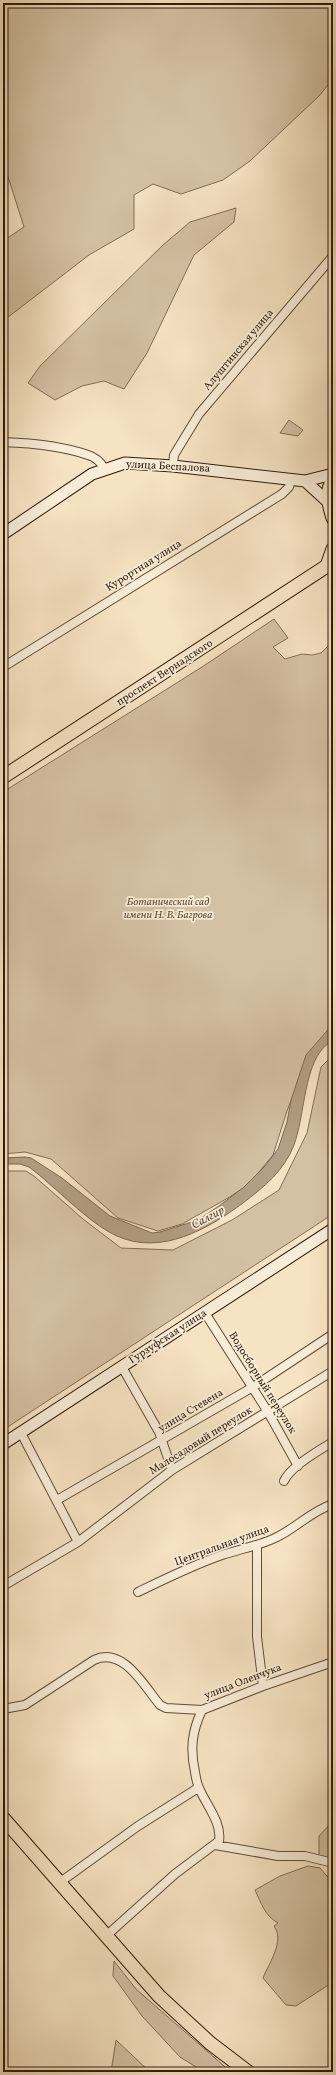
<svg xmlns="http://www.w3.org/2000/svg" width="336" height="2075" font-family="Vollkorn,serif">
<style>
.green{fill:#d4c1a4;stroke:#816e57}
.water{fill:#b29f84;stroke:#7d6a53}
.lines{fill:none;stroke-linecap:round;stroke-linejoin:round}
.street-casing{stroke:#604d38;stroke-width:10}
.secondary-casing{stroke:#2e1b0a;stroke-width:13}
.primary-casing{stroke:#2e1b0a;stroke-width:15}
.street{stroke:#f9edd8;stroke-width:8}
.secondary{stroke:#f9edd8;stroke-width:11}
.primary{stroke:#f6e3c3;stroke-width:13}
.labels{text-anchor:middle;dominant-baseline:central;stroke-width:3.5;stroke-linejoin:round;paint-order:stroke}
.street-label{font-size:11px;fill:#2e1b0a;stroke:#f9edd8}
.park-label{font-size:11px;font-style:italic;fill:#604d38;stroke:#f9edd8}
.water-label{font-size:12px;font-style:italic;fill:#63503b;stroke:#f9edd8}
</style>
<rect width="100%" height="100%" fill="#f6e3c3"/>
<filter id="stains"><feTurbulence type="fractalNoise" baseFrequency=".005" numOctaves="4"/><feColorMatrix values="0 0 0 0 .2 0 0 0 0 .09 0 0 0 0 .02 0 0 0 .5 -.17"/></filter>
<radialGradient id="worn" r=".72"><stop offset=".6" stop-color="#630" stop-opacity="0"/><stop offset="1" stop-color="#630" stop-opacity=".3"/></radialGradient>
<path class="green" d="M 3,3 L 333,3 L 333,79 L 319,96 L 250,161 L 223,180 L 181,194 L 153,184 L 134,195 L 134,229 L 89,255 L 3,321 L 3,241 L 24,227 L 3,161 Z
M 236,208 L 234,222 L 194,255 L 147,353 L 124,389 L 104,381 L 82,386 L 55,400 L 28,383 L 40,366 L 163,245 L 190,222 Z
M 289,420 L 303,430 L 298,436 L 280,433 Z
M 274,619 L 288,638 L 273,647 L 285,659 L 302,654 L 312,655 L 321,653 L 329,645 L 333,629 L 333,1025 L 308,1056 L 287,1111 L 273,1155 L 248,1185 L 228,1198 L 182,1224 L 158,1231 L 118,1218 L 51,1159 L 25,1152 L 3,1154 L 3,792 L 202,667 Z
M 333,1055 L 333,1214 L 3,1430 L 3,1171 L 26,1171 L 34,1176 L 83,1219 L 121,1248 L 173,1250 L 232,1220 L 279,1190 L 307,1133 L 321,1067 Z
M 332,1822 L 333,1822 L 333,1861 L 319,1856 L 319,1836 Z
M 308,1866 L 320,1868 L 333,1883 L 333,1982 L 296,2006 L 286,2005 L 263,1978 C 269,1963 285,1941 274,1926 L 278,1923 C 265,1916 261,1903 255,1890 L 280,1876 Z
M 114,1961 L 136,1989 L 231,2072 L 204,2072 L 180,2057 L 142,2016 L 113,1976 Z
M 116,2040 L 150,2072 L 111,2072 Z"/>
<path class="water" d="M 333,1024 L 333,1040 C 329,1043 323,1047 320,1052 C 304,1074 304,1117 294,1145 C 284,1171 264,1187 243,1203 C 208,1229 161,1256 117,1236 C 88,1223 56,1187 29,1167 L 20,1164 L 3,1164 L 3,1158 L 25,1157 L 31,1158 L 62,1178 L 110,1216 L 152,1233 L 160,1232 L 198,1220 L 219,1206 L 244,1187 L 265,1166 L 278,1149 L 287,1122 L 291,1100 L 306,1055 Z"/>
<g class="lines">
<defs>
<path id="street" d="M 3,442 C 30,443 63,446 88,455 C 95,457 101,463 104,468
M 173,466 L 174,455 L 199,414 L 333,256
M 3,667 L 282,494 L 289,487 L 291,479
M 205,1313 L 268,1412 L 298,1466
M 122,1367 L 159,1432 L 172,1470
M 21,1433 L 78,1542
M 284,1481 C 290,1467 319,1450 333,1442
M 57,1500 L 253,1387 L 333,1334
M 257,1546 L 257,1637 L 263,1686
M 3,1586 L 78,1542 L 172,1470 L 333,1371
M 138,1592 C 165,1579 193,1565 222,1555 C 240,1549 258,1546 275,1538 C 295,1529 311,1511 333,1504
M 3,1709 L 25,1705 L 94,1660 C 123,1646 144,1686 160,1705 L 166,1708 L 202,1710 L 263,1686 L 333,1662
M 215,1845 L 278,1856 L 305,1856 L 333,1863
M 59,1883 L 138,1826 L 198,1788
M 106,1936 L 175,1874 L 219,1841 C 222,1823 207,1806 200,1790 C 197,1785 196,1778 195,1772 C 190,1749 192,1731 202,1710"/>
<path id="secondary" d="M 305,481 L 327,501
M 3,534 L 92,474 L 125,463 L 173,466 L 305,481 L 333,474
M 3,1444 L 333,1229"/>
<path id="primary" d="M 333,480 C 325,492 329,505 333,518
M 327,566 L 333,549
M 3,777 L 333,562
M 3,1818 L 159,1996 L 210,2043 L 248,2072"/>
</defs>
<use href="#street" class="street-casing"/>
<use href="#secondary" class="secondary-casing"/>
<use href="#primary" class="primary-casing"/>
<use href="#street" class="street"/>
<use href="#secondary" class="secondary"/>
<use href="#primary" class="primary"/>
</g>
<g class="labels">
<g class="street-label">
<text transform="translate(239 350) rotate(-50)">Алуштинская улица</text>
<text transform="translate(168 467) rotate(3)">улица Беспалова</text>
<text transform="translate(144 566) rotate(-32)">Курортная улица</text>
<text transform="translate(165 673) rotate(-33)">проспект Вернадского</text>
<text transform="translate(168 1337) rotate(-33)">Гурзуфская улица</text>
<text transform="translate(262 1383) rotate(58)">Водосборный переулок</text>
<text transform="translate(191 1411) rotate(-31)">улица Стевена</text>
<text transform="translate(201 1441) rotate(-32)">Малосадовый переулок</text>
<text transform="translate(222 1546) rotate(-20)">Центральная улица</text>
<text transform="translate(243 1682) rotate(-21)">улица Оленчука</text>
</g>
<g class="park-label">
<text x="168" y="902">Ботанический сад<tspan x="168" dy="13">имени Н. В. Багрова</tspan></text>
</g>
<g class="water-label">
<text transform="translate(208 1218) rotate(-28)">Салгир</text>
</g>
</g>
<rect width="336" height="2075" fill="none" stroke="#f6e3c3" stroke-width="16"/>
<rect x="4" y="4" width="328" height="2067" fill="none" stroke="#2e1b0a" stroke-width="2"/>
<rect x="8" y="8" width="320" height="2059" fill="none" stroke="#2e1b0a"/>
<rect width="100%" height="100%" filter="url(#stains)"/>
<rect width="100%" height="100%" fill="url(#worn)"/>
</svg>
